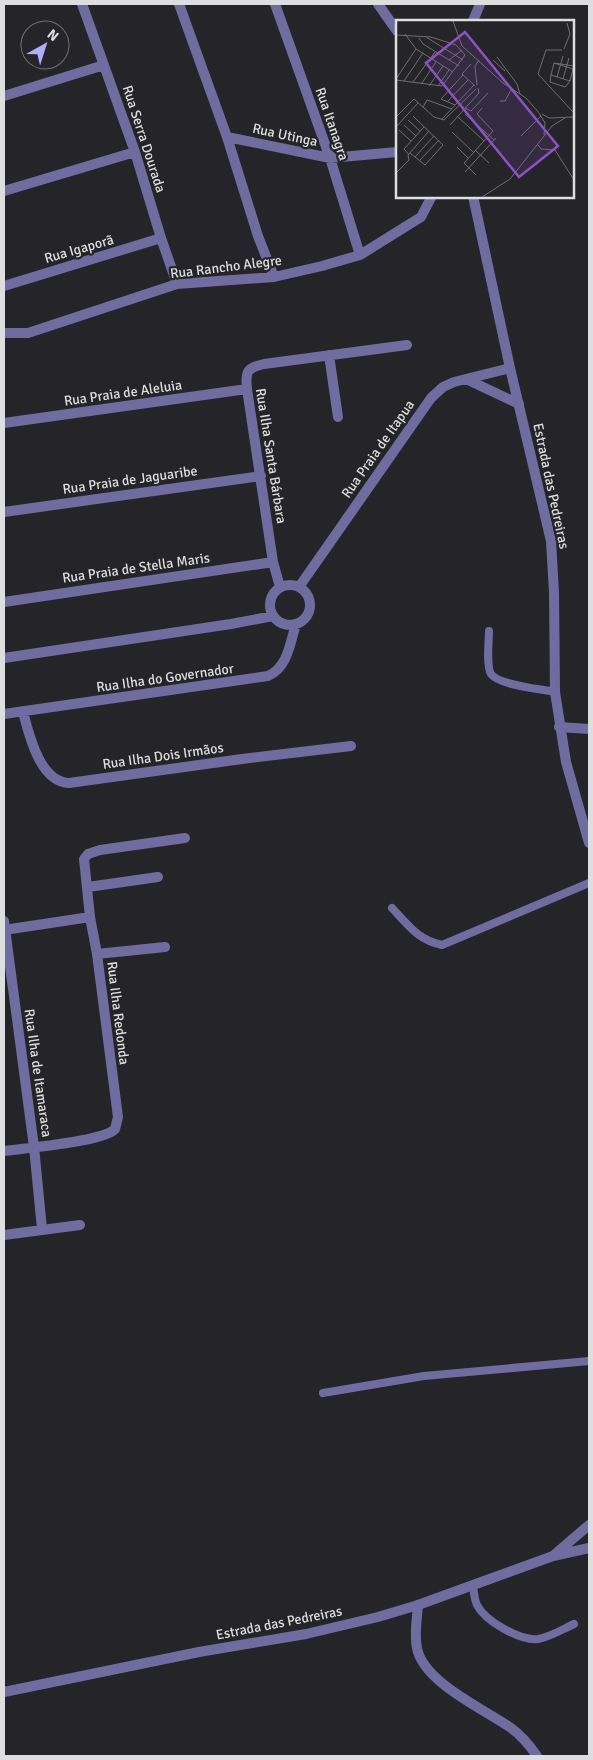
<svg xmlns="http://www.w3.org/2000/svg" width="593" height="1760" font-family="Signika,sans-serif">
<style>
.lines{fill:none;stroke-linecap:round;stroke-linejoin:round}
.service{stroke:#706ca0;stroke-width:8}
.minor{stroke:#706ca0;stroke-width:10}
.tertiary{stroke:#706ca0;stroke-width:10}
.labels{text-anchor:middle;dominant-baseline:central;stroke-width:4.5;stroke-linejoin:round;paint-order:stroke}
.street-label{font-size:14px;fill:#dedee1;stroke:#252529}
.inset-road{fill:none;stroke:#6f6f73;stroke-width:1}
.view{fill:#8f50c6;fill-opacity:0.15;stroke:#8f50c6;stroke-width:2.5}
.inset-edge{fill:none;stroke:#dedee1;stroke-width:2.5}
</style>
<rect width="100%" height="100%" fill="#252529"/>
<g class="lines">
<path class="service" d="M 489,631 C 489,640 486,666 491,674 C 498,685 541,689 555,692
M 392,908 C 409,926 418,940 442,945 L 589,883
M 323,1393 L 424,1376 L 589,1361
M 473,1586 C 474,1591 474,1599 477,1605 C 485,1621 520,1641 538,1639 C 550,1637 563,1629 574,1624"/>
<path class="minor" d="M 82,4 L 135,152 L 161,238 L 177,284
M 179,4 L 227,137 L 258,236 L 274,277
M 275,4 L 330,158 L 360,255
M 378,4 L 397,31
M 4,96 L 104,65
M 227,137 L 330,158 L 397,152
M 4,191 L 135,152
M 4,286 L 161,238
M 4,333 L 28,333 L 177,284 L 274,277 L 322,266 L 360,255 L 421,217 L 432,196
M 329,355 L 338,417
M 466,379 L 519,404
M 4,423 L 247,389
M 4,512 L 261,476
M270 605a20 20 0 1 1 40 0a20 20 0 1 1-40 0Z
M 280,587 L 273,562 L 247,389 C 245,371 247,368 264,364 L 407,345
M 299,587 L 431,398 L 443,387 L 454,382 L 510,368
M 4,602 L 273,562
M 4,658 L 231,624 L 273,616
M 23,712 C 29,735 40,782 69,783 L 242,759 L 351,746
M 4,714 L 268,676 C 288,667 290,643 296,624
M 559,727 L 589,729
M 88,887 L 158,877
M 4,921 L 34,1147 L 42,1229
M 4,930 L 90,917
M 97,954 L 165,947
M 4,1151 C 25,1148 103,1142 115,1129 L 118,1117 L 97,954 L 90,917 L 84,859 L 88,854 L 100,850 L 185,838
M 4,1235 L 80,1225
M 418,1605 C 417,1619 414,1635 417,1648 C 423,1682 484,1709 511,1728 C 521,1735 530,1746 537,1756"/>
<path class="tertiary" d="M 473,21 L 480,4
M 473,196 L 510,368 L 551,541 L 554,592 L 555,692 L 566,762 L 589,843
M 554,1555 L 589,1525
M 4,1692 L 199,1652 L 306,1634 L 378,1617 L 418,1605 L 553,1556 L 589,1548"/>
</g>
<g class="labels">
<g class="street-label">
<text transform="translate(332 124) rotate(71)">Rua Itanagra</text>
<text transform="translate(285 135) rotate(12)">Rua Utinga</text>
<text transform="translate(144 139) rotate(72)">Rua Serra Dourada</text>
<text transform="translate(79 249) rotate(-16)">Rua Igaporã</text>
<text transform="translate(226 267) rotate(-7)">Rua Rancho Alegre</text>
<text transform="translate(123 393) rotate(-8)">Rua Praia de Aleluia</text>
<text transform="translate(378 449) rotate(-55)">Rua Praia de Itapua</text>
<text transform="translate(271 456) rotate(81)">Rua Ilha Santa Bárbara</text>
<text transform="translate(130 480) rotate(-8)">Rua Praia de Jaguaribe</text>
<text transform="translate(551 486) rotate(78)">Estrada das Pedreiras</text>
<text transform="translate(136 568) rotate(-8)">Rua Praia de Stella Maris</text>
<text transform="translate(165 678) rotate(-8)">Rua Ilha do Governador</text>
<text transform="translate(163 756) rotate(-8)">Rua Ilha Dois Irmãos</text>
<text transform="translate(118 1013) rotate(83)">Rua Ilha Redonda</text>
<text transform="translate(38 1073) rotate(82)">Rua Ilha de Itamaraca</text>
<text transform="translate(279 1623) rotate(-11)">Estrada das Pedreiras</text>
</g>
</g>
<g transform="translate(396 20)">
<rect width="178" height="178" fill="#252529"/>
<path class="inset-road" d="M 57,1 L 66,26 L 107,63 L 130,78 L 143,93 L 149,103 L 148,115M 9,14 L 20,29 L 57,52M 0,15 L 35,17 L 60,25 L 69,35 L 46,66 L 0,60M 30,17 L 67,40M 23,18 L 27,24 L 63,46M 168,29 L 174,14 L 171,3M 166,30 L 150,30 L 142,54 L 178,93M 101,37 L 121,64 L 124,74M 53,40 L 66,30M 97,40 L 109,51M 158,43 L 177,49 L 174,61 L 155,55 ZM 158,43 L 178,46M 75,44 L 66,54 L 79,66M 155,55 L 154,62 L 169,67 L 174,61M 161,57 L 167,36M 0,59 L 20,29M 167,59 L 173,38M 8,61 L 27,33M 17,62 L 39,32M 26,63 L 40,42M 81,65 L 79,46 L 83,40M 33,66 L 47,46M 42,66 L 53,50M 104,81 L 109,81 L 116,68M 51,82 L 72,60M 59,85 L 45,79 L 67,55M 27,87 L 31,80 L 56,89M 69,88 L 75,91 L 92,73M 69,94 L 98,120M 146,94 L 153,98 L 178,97M 61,96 L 88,121M 0,97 L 18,79 L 38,97 L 48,100 L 80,69M 46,99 L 78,65M 12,100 L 24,111M 8,105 L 20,116M 54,105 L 83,73 L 82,68M 0,107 L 22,83M 3,110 L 15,121M 56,112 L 77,132M 125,116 L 145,96M 142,125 L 145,129 L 159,130 L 178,160M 61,127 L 72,138M 79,130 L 93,143M 14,133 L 29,145 L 47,125 L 17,96M 13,134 L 33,111M 13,135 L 8,129 L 28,107M 19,137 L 38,116M 23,141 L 43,120M 69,152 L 100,118M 0,153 L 13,140 L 12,135M 80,155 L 68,143 L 97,111 L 81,94 L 86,88M 86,177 L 114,159 L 156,106 L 169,98"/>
<path class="view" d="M 69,12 L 162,126 L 123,157 L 30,43 Z"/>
<rect width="178" height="178" class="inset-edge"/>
</g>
<rect width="593" height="1760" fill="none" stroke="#dedee1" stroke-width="10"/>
<g transform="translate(45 45) rotate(39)"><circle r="24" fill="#252529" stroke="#6f6f73"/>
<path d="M0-4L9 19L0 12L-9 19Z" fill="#b2adf9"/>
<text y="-8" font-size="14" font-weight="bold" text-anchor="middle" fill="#dedee1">N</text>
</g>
</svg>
